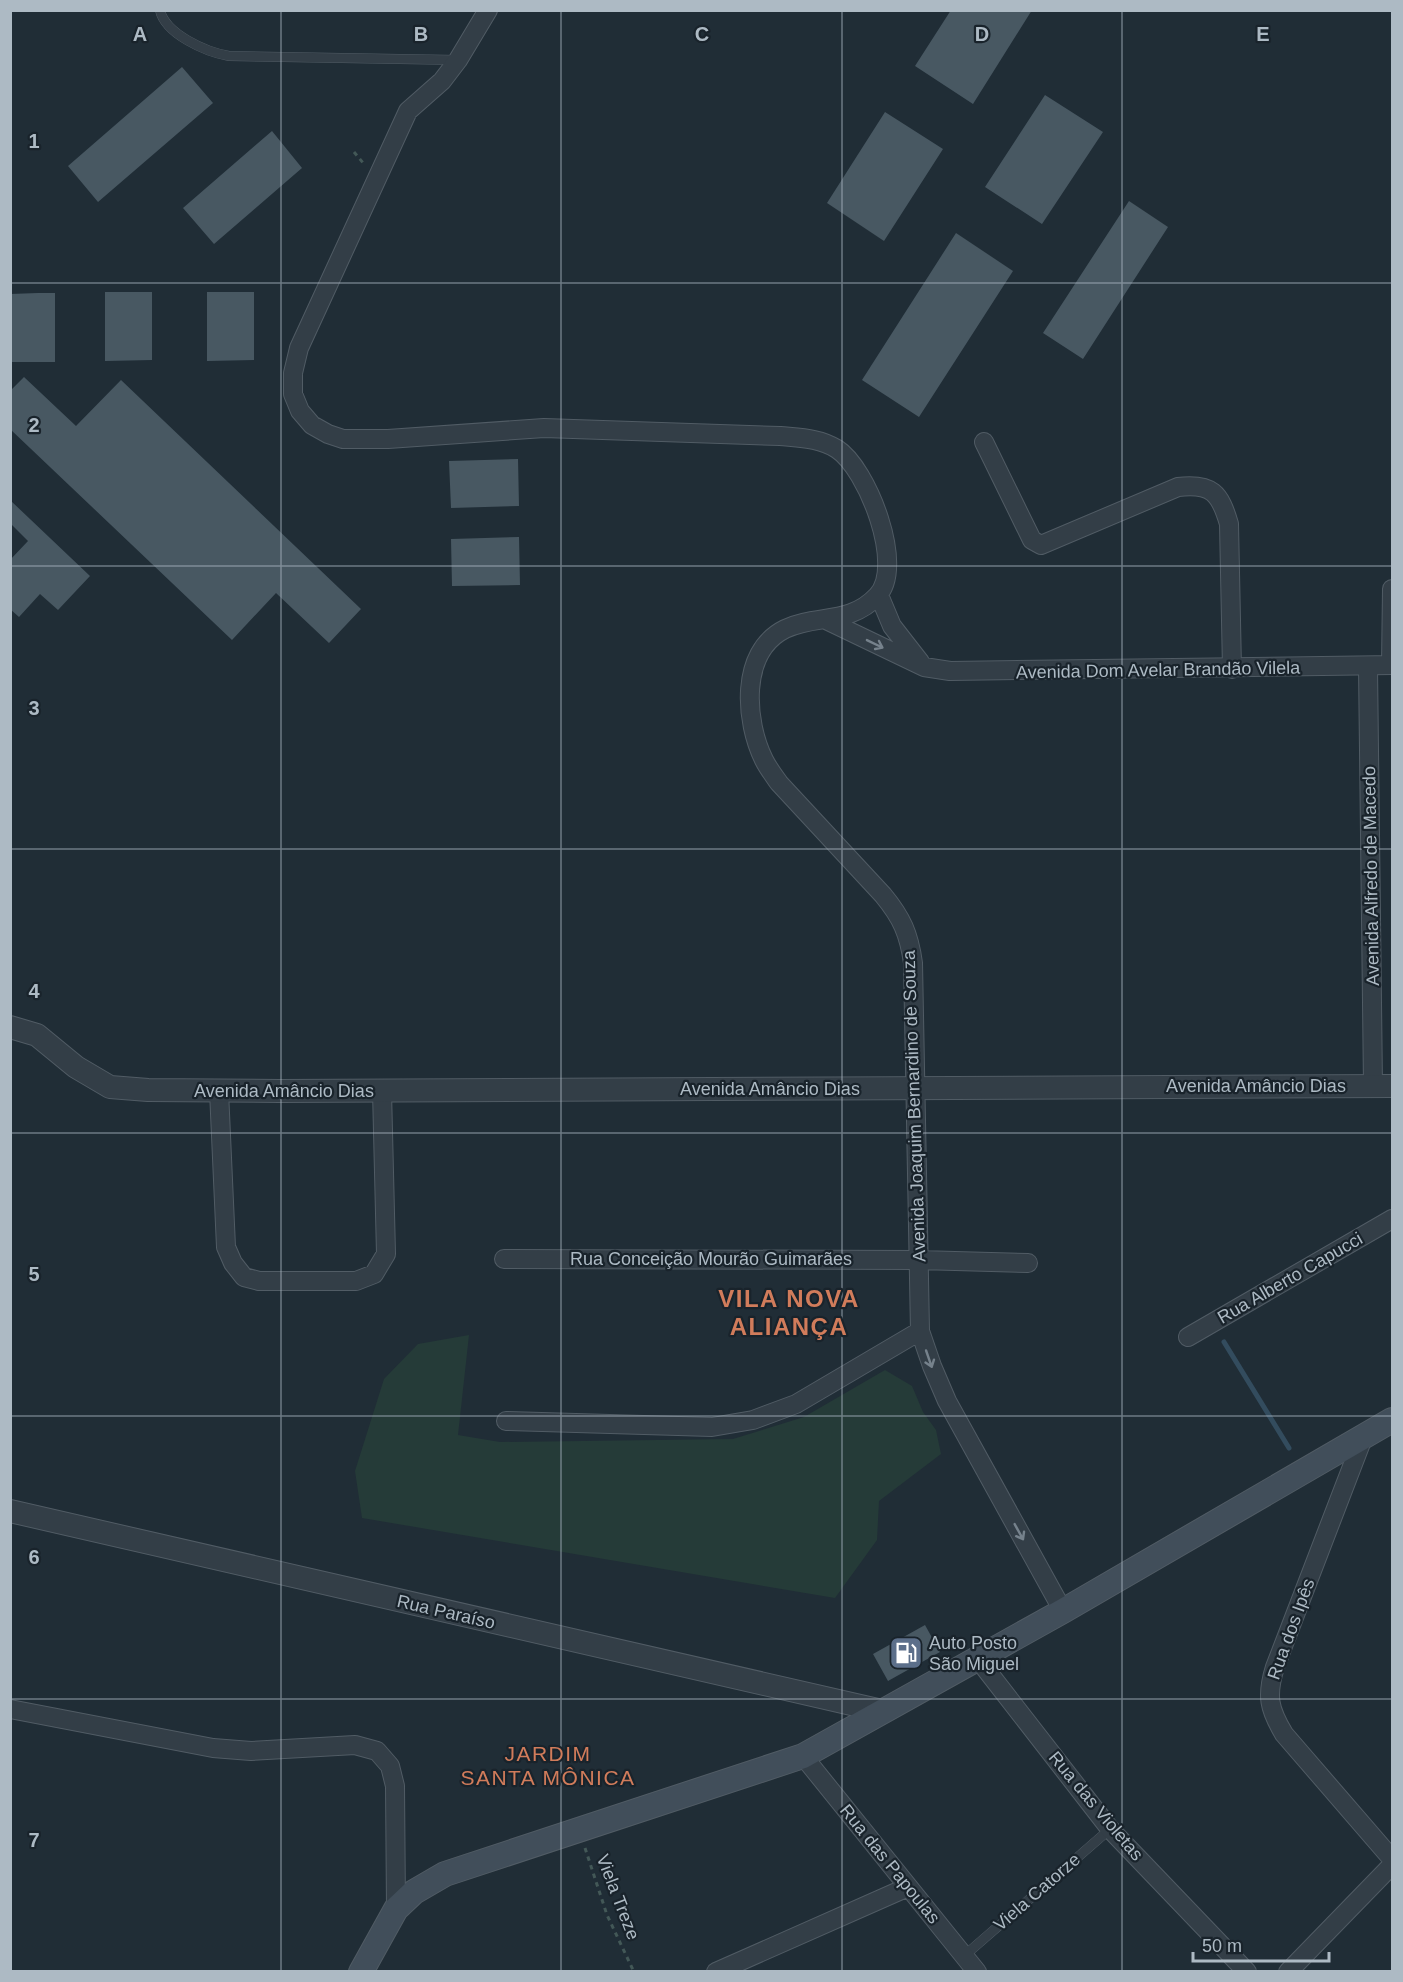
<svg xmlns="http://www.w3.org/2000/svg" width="1403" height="1982" font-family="Helvetica,sans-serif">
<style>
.green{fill:#253b38}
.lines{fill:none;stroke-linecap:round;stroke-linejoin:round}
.stream{stroke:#334c5e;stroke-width:5}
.building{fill:#485862}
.service-casing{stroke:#515c65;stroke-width:10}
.minor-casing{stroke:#515c65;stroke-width:20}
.tertiary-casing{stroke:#515c65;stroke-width:24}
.secondary-casing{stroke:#515c65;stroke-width:26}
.path{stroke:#435857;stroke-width:3;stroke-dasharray:4.5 4.5;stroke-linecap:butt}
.service{stroke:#333e47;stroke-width:9}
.minor{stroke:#333e47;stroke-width:18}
.tertiary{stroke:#333e47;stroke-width:22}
.secondary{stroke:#414e5a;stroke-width:24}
.oneway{stroke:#76828c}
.grid{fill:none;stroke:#adbac4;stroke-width:1.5;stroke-opacity:0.55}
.labels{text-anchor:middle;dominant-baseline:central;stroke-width:4.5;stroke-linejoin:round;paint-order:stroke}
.street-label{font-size:18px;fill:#adbac4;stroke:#19232b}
.poi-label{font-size:18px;fill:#adbac4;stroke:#19232b;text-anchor:start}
.quarter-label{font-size:21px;letter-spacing:1.5px;fill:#d17c5b;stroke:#19232b}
.district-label{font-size:24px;font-weight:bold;letter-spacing:1.5px;fill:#d17c5b;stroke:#19232b}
.grid-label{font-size:20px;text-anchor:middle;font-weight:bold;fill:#adbac4;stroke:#19232b;stroke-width:4.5;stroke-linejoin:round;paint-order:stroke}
</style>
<rect width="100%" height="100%" fill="#202d36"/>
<path class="green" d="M 469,1335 L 458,1435 L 500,1442 L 733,1439 L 804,1417 L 885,1370 L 912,1386 L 923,1412 L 936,1430 L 941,1454 L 879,1501 L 877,1540 L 835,1598 L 362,1518 L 355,1471 L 384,1379 L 418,1344 Z"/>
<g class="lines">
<path class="stream" d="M 1224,1342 L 1289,1448"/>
</g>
<path class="building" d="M 951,10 L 1032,10 L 973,104 L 915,66 Z
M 182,67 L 213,103 L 98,202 L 68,166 Z
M 1045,95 L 1103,132 L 1042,224 L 985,187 Z
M 885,112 L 943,149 L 884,241 L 827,203 Z
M 272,131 L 302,168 L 214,244 L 183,208 Z
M 1129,201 L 1168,227 L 1083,359 L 1043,333 Z
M 956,233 L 1013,271 L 919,417 L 862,380 Z
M 105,292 L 152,292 L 152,360 L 105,361 Z
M 207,292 L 254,292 L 254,360 L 207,361 Z
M 38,293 L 55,293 L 55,362 L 10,362 L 10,294 Z
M 24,377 L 76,426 L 121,380 L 361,609 L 329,643 L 276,593 L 232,640 L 10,429 L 10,391 Z
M 518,459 L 519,506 L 451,508 L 449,461 Z
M 10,500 L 90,576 L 58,610 L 40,594 L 19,617 L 10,609 L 10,560 L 28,541 L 10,523 Z
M 519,537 L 520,585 L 452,586 L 451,539 Z
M 925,1625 L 940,1652 L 888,1681 L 873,1654 Z"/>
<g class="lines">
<defs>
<path id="service" d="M 160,10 C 165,34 206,52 229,56 L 458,60
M 964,1956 L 1110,1829"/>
<path id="minor" d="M 488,10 L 458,60 L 442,81 L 408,111 L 299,348 L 293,373 L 293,394 L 300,411 L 312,425 L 328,434 L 343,439 L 388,439 L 544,428 L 780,436 C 800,438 820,438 837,449 C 867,468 906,567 877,596 C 850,625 816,614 785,629 C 739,652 745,722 764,760 C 768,768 774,776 779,783 L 883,895 C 902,918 909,934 913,963 L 920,1331 L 932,1366 L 947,1401 L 1063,1611
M 984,442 L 1032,540 L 1041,545 L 1178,487 C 1212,483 1220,493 1229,524 L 1232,669
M 879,595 L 892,626 L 920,662
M 826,620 L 924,667 L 950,671 L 1392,665
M 1391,665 L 1392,589
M 1368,667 L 1373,1086
M 219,1091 L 226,1247 L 233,1263 L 244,1277 L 259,1281 L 356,1281 L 374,1274 L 386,1254 L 382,1091
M 504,1259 L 919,1260 L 1028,1263
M 1188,1337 L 1392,1219
M 506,1421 L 712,1427 L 753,1420 L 796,1404 L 920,1331
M 1363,1438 L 1275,1667 C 1266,1696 1269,1709 1284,1734 L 1392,1859
M 978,1659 L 1110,1829 L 1247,1972
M 10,1709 L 213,1748 L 251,1751 L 355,1745 L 377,1751 L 390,1766 L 395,1786 L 396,1909
M 803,1756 L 977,1972
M 716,1972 L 908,1887
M 1288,1972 L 1392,1865"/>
<path id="tertiary" d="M 10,1027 L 37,1035 L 76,1067 L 110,1087 L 148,1090 L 280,1091 L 1392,1086
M 10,1511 L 882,1711"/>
<path id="secondary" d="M 361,1972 L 396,1909 L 414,1892 L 445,1874 L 803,1756 L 1063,1611 L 1392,1420"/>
</defs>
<use href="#service" class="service-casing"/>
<use href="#minor" class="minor-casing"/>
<use href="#tertiary" class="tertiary-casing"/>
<use href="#secondary" class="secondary-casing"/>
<path class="path" d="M 354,152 L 364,164
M 585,1848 L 607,1915 L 634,1972"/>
<use href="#service" class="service"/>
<use href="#minor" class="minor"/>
<use href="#tertiary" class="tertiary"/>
<use href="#secondary" class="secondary"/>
</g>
<defs><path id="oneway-shaft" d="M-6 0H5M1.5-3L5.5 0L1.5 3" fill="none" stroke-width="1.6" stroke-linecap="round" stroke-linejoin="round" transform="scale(1.5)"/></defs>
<g class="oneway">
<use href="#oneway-shaft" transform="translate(875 644) rotate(26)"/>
<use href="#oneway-shaft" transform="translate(929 1359) rotate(71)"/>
<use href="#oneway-shaft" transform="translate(1019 1532) rotate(61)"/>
</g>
<path class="grid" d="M 281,10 L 281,1972M 561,10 L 561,1972M 842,10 L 842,1972M 1122,10 L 1122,1972M 10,283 L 1392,283M 10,566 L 1392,566M 10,849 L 1392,849M 10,1133 L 1392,1133M 10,1416 L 1392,1416M 10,1699 L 1392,1699"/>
<defs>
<symbol id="fuel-square" viewBox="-11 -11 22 22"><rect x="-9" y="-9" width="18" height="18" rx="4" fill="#5c6f8a" stroke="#19232b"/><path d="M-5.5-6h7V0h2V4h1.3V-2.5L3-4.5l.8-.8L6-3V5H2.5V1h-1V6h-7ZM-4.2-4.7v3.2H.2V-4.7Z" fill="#fff"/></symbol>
</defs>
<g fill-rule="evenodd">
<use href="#fuel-square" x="887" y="1634" width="38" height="38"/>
</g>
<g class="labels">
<g class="street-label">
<text transform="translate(1158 670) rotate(-1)">Avenida Dom Avelar Brandão Vilela</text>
<text transform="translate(1371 876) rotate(-91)">Avenida Alfredo de Macedo</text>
<text x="1256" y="1086">Avenida Amâncio Dias</text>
<text x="770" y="1089">Avenida Amâncio Dias</text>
<text x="284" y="1091">Avenida Amâncio Dias</text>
<text transform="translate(914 1106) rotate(-92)">Avenida Joaquim Bernardino de Souza</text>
<text x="711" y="1259">Rua Conceição Mourão Guimarães</text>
<text transform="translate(1290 1278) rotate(-30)">Rua Alberto Capucci</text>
<text transform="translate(446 1612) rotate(13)">Rua Paraíso</text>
<text transform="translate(1291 1629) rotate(-70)">Rua dos Ipês</text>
<text transform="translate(1096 1806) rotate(50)">Rua das Violetas</text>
<text transform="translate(890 1864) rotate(51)">Rua das Papoulas</text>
<text transform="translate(1037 1892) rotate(-41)">Viela Catorze</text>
<text transform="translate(618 1897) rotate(69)">Viela Treze</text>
</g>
<g class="poi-label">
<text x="929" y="1643">Auto Posto<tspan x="929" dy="21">São Miguel</tspan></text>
</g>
<g class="quarter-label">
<text x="548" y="1753">JARDIM<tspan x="548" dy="24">SANTA MÔNICA</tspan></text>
</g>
<g class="district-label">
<text x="789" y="1298">VILA NOVA<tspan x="789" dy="28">ALIANÇA</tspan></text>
</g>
</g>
<g class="grid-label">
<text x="140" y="41">A</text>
<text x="421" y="41">B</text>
<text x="702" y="41">C</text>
<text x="982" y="41">D</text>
<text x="1263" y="41">E</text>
<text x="34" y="148">1</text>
<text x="34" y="432">2</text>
<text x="34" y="715">3</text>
<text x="34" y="998">4</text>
<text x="34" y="1281">5</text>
<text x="34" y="1564">6</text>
<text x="34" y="1847">7</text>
</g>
<rect width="1403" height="1982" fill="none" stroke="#adbac4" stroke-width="24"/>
<path d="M1193 1952v9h136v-9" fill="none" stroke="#adbac4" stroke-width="3"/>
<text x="1202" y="1952" font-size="18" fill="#adbac4" stroke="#19232b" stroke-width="4.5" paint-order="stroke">50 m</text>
</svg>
